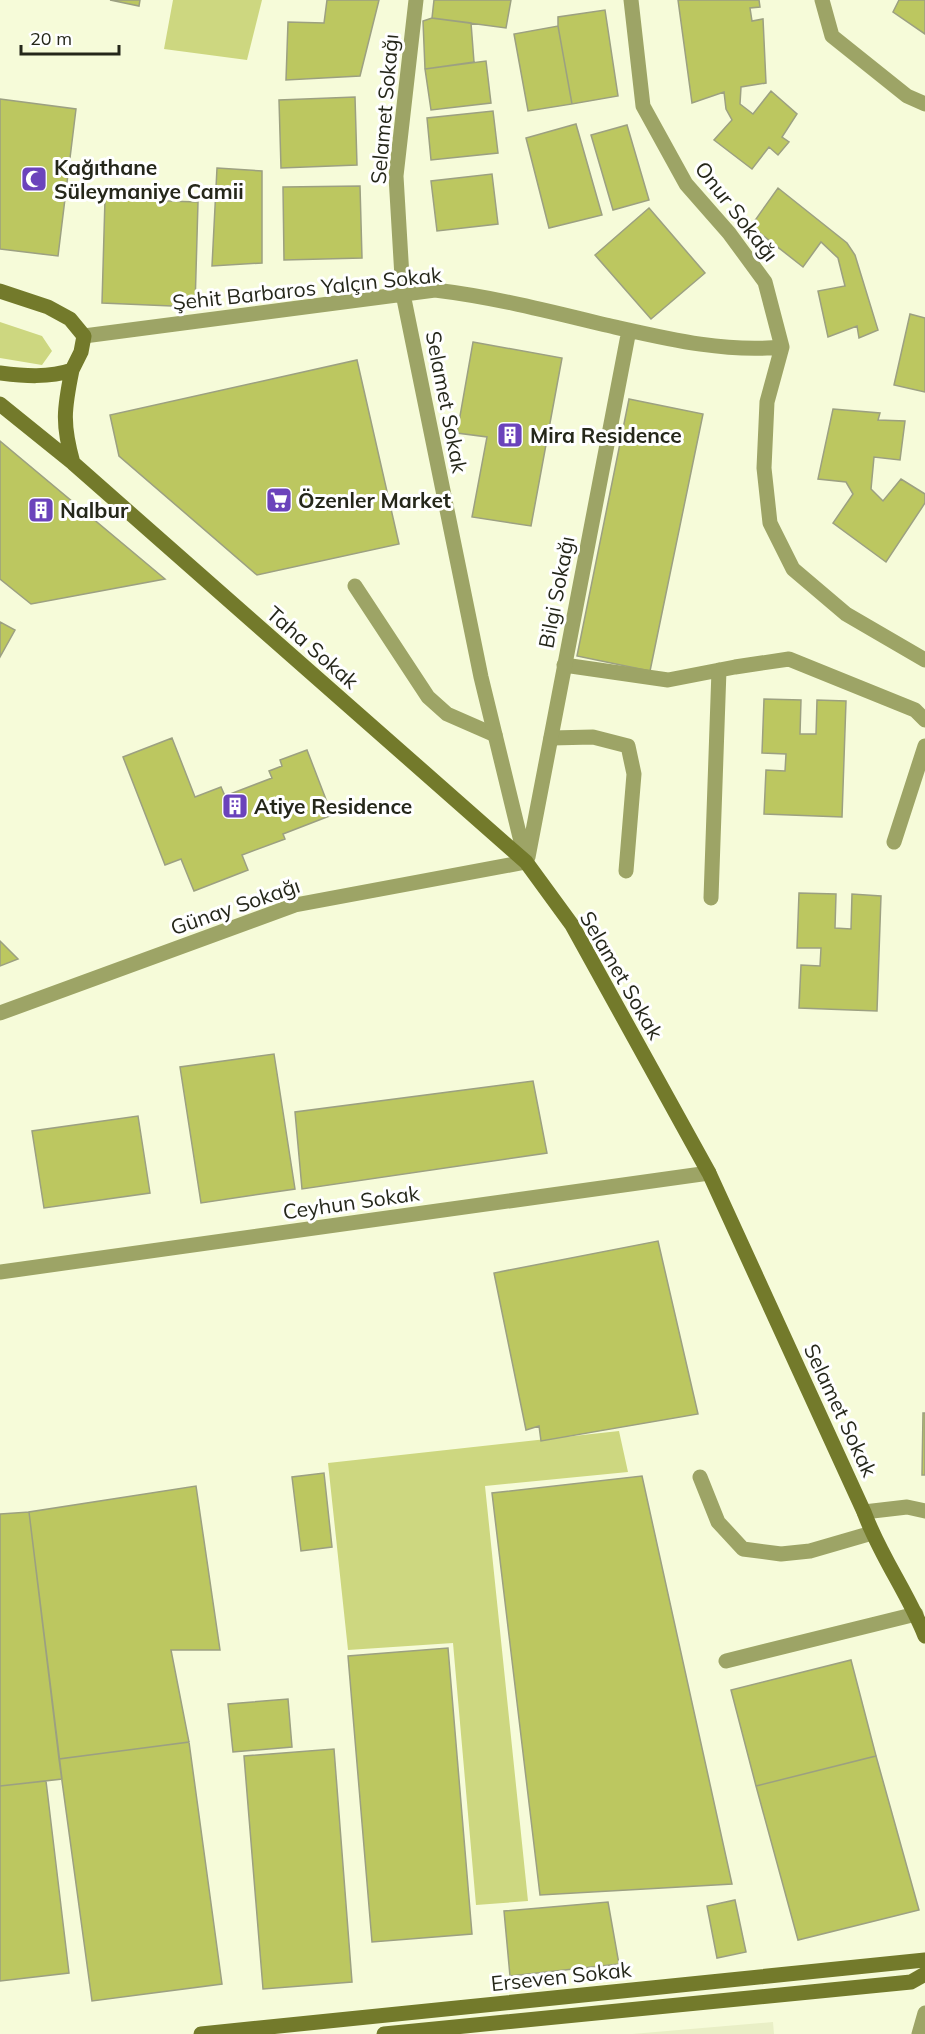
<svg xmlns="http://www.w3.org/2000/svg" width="925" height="2034" font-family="Mulish,sans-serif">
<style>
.built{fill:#e9efc6}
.green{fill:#cdd780}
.building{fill:#bcc760;stroke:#9ca081;stroke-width:1.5}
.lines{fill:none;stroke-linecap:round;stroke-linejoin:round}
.lane{stroke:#9da466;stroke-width:15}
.street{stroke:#9da466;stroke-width:15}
.secondary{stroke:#737a2b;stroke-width:15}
.labels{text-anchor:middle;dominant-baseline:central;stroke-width:6;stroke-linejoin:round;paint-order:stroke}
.street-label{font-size:21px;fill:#25271a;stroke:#fff}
.poi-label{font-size:21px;font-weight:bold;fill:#25271a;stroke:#fff;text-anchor:start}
</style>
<rect width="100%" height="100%" fill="#f6fbd9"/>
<path class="built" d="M 773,2022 L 774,2034 L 632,2034 Z"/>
<path class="green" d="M 173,0 L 262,0 L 247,60 L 164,49 Z
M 0,322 L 42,336 L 52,351 L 42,365 L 0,358 Z
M 619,1431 L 628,1472 L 485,1486 L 528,1901 L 476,1905 L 453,1643 L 348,1650 L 328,1463 Z"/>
<path class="building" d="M 110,0 L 140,0 L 139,6 Z
M 327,0 L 379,0 L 360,76 L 286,80 L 288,22 L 324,23 Z
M 434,0 L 511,0 L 506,28 L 432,18 Z
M 678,0 L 759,0 L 760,7 L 750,8 L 752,21 L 763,19 L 766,83 L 741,87 L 740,104 L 753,114 L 771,91 L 797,114 L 782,137 L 789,142 L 778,155 L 769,147 L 752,169 L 714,140 L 732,120 L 726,109 L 724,92 L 692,103 Z
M 899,0 L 925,0 L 925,34 L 893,12 Z
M 605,10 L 618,96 L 572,104 L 558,26 L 558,17 Z
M 432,18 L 471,23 L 474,62 L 425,69 L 423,21 Z
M 558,26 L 572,104 L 528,111 L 514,34 Z
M 486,61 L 491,103 L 431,110 L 425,69 Z
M 355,97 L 357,165 L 281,168 L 279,100 Z
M 0,99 L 76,109 L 58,256 L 0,249 Z
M 493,111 L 498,153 L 431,160 L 427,118 Z
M 576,124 L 602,215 L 549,228 L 526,138 Z
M 627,125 L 649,200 L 613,210 L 591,135 Z
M 217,168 L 262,171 L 262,263 L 212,266 Z
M 492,174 L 498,224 L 437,231 L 431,181 Z
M 360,186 L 362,258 L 284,260 L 283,187 Z
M 778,188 L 847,243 L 855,255 L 878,330 L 859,338 L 857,326 L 828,337 L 818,291 L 845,286 L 838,258 L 821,242 L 803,267 L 751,226 Z
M 105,199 L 198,202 L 195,307 L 102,303 Z
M 649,208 L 705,273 L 651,319 L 595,255 Z
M 910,314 L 925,318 L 925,392 L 894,385 Z
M 473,342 L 562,358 L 531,526 L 472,517 L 487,437 L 457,433 Z
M 357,360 L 399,544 L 257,575 L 119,456 L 110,415 Z
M 629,399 L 703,414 L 650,671 L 577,656 Z
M 833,409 L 880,413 L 878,420 L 905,421 L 900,460 L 874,457 L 871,489 L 883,501 L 901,479 L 925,494 L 925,503 L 886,562 L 833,523 L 853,494 L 846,482 L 818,479 Z
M 0,441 L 165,579 L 31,604 L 0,579 Z
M 0,622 L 15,630 L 0,657 Z
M 764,699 L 801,700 L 800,734 L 816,734 L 817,700 L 846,701 L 842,817 L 764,814 L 766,770 L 785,771 L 786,754 L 762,753 Z
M 172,738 L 195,797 L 221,787 L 225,796 L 272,778 L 269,771 L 282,766 L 280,760 L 307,750 L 332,815 L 283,834 L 285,839 L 242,855 L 248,870 L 194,891 L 181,859 L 165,865 L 123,757 Z
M 799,893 L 836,894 L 835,928 L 851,929 L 852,894 L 881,896 L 877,1011 L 799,1008 L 801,965 L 820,966 L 821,948 L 797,948 Z
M 0,941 L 18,959 L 0,966 Z
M 274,1054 L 295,1189 L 201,1203 L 180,1067 Z
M 533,1081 L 547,1153 L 302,1189 L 295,1112 Z
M 138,1116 L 150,1193 L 44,1208 L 32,1131 Z
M 658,1241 L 698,1414 L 541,1441 L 539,1426 L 526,1430 L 494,1273 Z
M 923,1413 L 925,1413 L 925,1475 L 922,1475 Z
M 324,1473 L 332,1547 L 301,1551 L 292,1477 Z
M 642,1476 L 732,1884 L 540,1895 L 492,1493 Z
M 196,1486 L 220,1650 L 171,1650 L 189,1742 L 59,1759 L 29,1512 Z
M 29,1512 L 62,1779 L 0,1786 L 0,1514 Z
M 448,1648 L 472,1934 L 372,1942 L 348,1656 Z
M 851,1660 L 876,1756 L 756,1786 L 731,1690 Z
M 288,1699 L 292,1747 L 233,1752 L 228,1704 Z
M 189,1742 L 222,1984 L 92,2001 L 59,1759 Z
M 334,1749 L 352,1982 L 263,1989 L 244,1756 Z
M 876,1756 L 919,1910 L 798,1940 L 756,1786 Z
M 46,1781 L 69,1973 L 0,1981 L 0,1786 Z
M 735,1900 L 746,1952 L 717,1958 L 707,1906 Z
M 608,1902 L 619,1964 L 510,1976 L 504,1911 Z"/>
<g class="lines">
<path class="lane" d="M 355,586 L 428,697 L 447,714 L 495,735
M 564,665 L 668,680 L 735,667 L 789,659 L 915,710 L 925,720
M 551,738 L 593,737 L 628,746 L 634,774 L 626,871
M 894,842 L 925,746
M 711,898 L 719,670
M 700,1477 L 718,1522 L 743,1549 L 781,1554 L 810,1551 L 872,1533
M 864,1512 L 907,1507 L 925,1511
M 726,1661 L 916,1614
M 919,2034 L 925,2013"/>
<path class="street" d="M 416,0 L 396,176 L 403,294 L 481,677 L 526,862
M 631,0 L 643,106 L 686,184 L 729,233 L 765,282 L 782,347
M 822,0 L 832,36 L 907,96 L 925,104
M 84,336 L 435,290 C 493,297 549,311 606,325 C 664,338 723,353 782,347
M 782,347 L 767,402 L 764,468 L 770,523 L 793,569 L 846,614 L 925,660
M 528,857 L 629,330
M 0,1013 L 295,905 L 526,862
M 0,1272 L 709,1173"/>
<path class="secondary" d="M 0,291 L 48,307 L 70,319 L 84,336 L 81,352 L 72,370 C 49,378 24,376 0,373
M 0,404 L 73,463 C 62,424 64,409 72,370
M 73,463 L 526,862 L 572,925 L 709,1173 L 864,1512 C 880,1556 908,1593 925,1636
M 201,2034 L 925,1960
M 384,2034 L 911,1982 L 925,1974"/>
</g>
<defs>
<symbol id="mosque-square" viewBox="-11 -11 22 22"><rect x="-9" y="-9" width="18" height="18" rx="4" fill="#6b43bb" stroke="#fff"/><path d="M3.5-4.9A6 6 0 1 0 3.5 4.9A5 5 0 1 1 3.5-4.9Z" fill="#fff"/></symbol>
<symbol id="building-square" viewBox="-11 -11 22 22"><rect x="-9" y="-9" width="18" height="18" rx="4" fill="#6b43bb" stroke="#fff"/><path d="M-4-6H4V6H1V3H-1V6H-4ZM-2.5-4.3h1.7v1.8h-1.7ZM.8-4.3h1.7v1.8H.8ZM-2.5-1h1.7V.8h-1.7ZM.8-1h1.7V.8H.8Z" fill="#fff"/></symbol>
<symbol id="supermarket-square" viewBox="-11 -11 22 22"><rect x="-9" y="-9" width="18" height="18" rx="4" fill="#6b43bb" stroke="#fff"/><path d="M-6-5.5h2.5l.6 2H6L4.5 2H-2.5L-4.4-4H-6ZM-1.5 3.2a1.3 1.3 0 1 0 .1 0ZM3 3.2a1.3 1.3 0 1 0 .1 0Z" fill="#fff"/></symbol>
</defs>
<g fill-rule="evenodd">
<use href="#mosque-square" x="19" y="164" width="30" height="30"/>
<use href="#building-square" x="495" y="420" width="30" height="30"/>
<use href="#supermarket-square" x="264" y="485" width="30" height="30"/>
<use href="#building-square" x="26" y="495" width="30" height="30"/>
<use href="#building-square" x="220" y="791" width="30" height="30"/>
</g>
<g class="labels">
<g class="street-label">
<text transform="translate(384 109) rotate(-85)">Selamet Sokağı</text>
<text transform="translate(737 211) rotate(52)">Onur Sokağı</text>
<text transform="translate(307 288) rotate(-6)">Şehit Barbaros Yalçın Sokak</text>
<text transform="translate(447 402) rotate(79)">Selamet Sokak</text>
<text transform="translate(556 592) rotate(-79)">Bilgi Sokağı</text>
<text transform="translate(313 647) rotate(41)">Taha Sokak</text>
<text transform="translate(235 906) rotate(-19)">Günay Sokağı</text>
<text transform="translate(622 975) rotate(60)">Selamet Sokak</text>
<text transform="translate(351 1202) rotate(-8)">Ceyhun Sokak</text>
<text transform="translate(841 1410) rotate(65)">Selamet Sokak</text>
<text transform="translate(561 1976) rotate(-6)">Erseven Sokak</text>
</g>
<g class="poi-label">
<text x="54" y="167">Kağıthane<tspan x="54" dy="24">Süleymaniye Camii</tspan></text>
<text x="530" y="435">Mira Residence</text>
<text x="298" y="500">Özenler Market</text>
<text x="60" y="510">Nalbur</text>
<text x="254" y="806">Atiye Residence</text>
</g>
</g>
<path d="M21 45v9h98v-9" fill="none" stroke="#25271a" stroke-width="3"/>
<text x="30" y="45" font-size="18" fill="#25271a" stroke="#ffffff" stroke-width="4.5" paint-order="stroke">20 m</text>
</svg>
